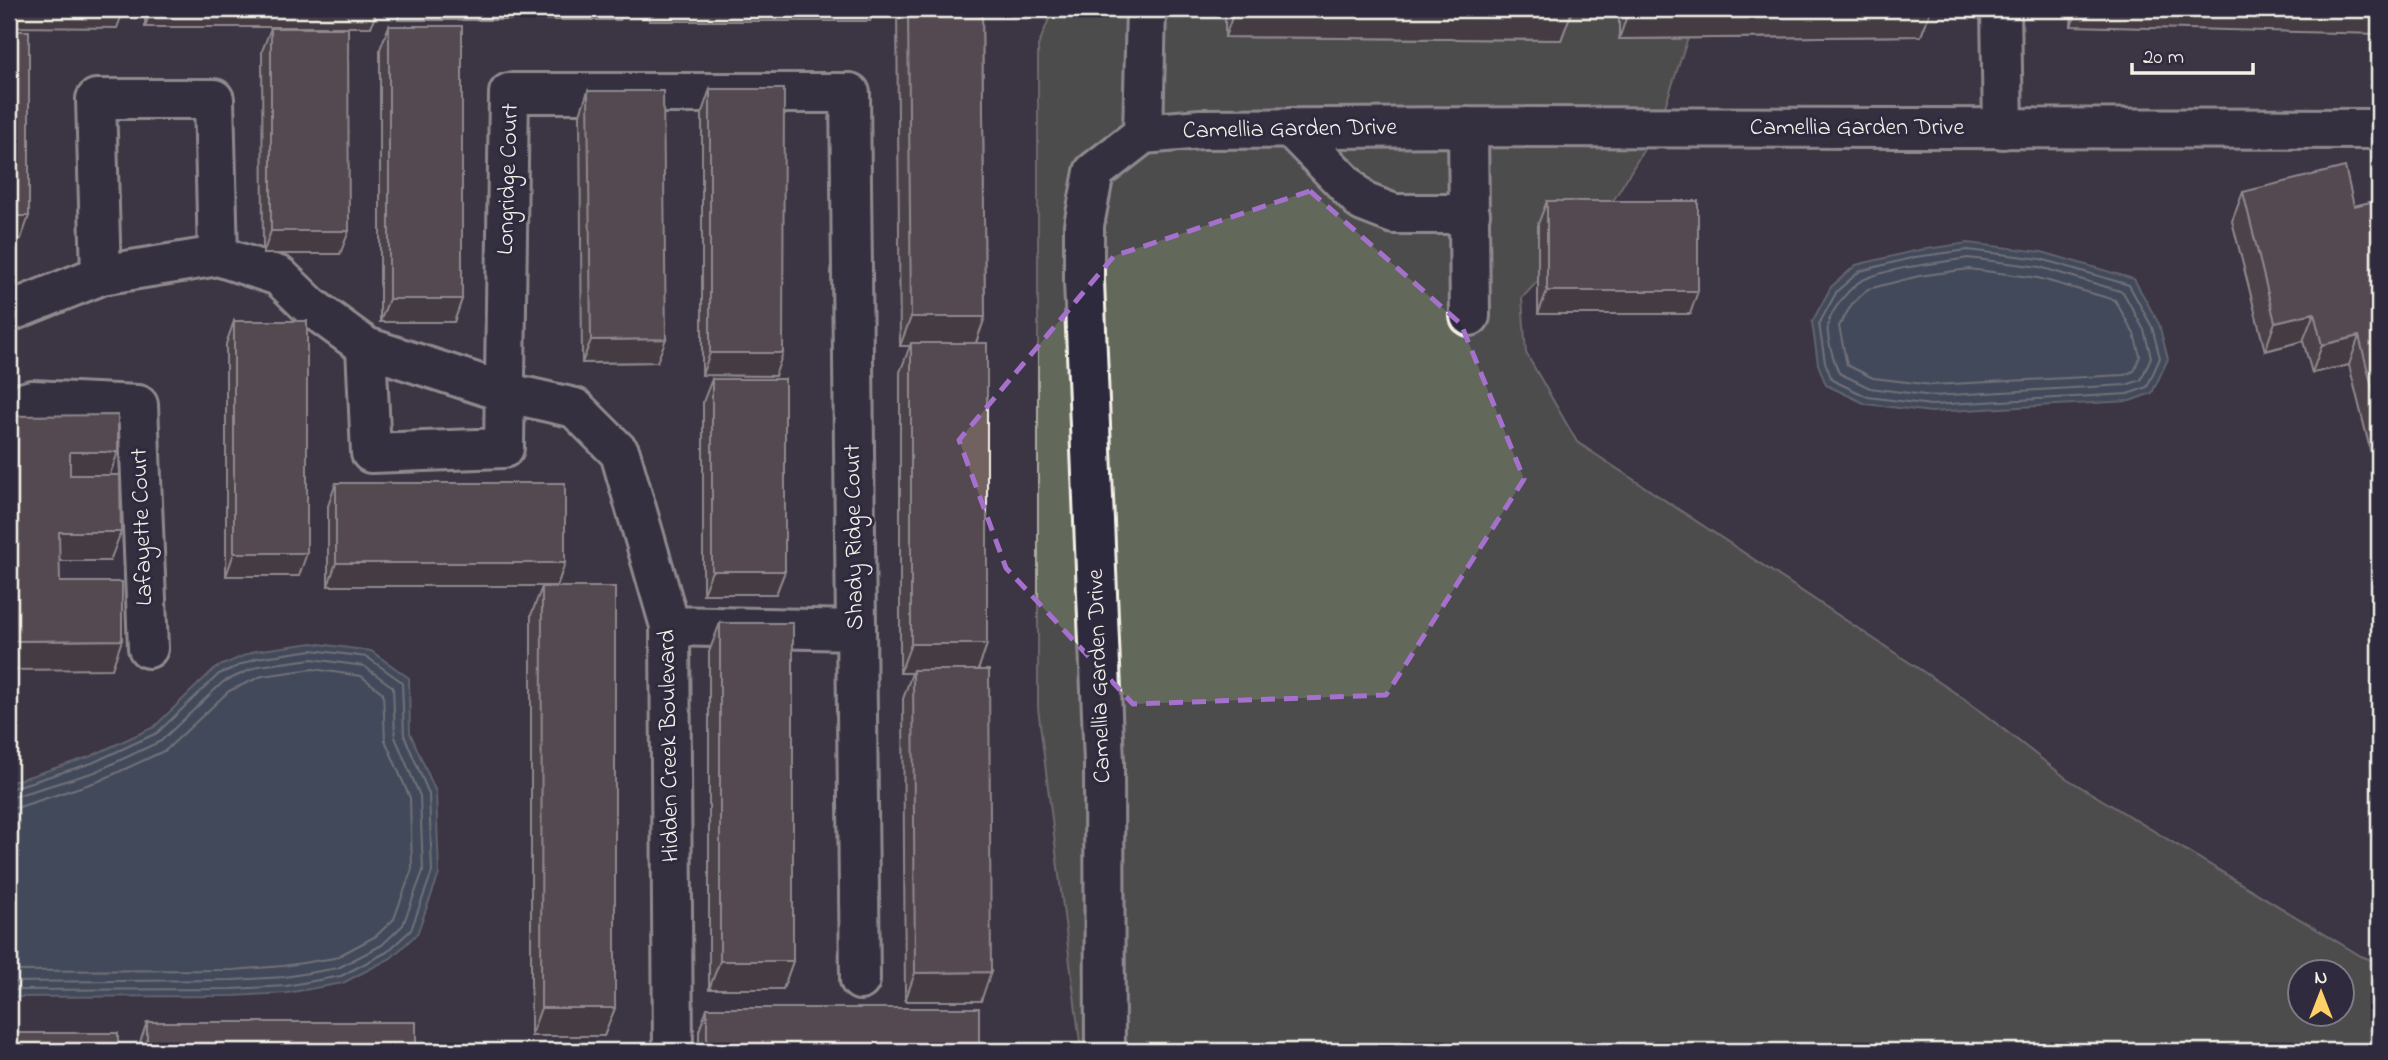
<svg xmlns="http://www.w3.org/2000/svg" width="2388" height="1060" font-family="'Indie Flower',sans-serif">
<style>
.green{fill:#62675a;stroke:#abaca1;stroke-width:2;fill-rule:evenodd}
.water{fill:#4b6474;stroke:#8f9ca2;stroke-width:2}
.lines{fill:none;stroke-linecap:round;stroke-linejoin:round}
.shore{stroke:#b0b9ba;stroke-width:2}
.minor-casing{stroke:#f4f1e8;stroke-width:44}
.minor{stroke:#2f2a3d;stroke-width:38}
.wall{fill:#615452;stroke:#f4f1e8;stroke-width:2}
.shaded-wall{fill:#4f4542;stroke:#f4f1e8;stroke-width:2}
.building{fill:#71625f;stroke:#f4f1e8;stroke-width:2}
.marked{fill:none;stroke:#a571cd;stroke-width:5;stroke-dasharray:14 9;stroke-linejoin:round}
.labels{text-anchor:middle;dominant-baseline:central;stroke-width:6;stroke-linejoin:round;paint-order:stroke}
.street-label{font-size:24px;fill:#f4f1e8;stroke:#2f2a3d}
</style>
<rect width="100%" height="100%" fill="#3c3544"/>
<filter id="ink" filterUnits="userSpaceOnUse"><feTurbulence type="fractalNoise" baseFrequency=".0143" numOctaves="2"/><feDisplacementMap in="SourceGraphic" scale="14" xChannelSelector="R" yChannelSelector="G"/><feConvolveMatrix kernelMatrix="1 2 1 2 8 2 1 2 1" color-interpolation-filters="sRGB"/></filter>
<g filter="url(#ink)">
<path class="green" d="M 1053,9 L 1689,9 L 1689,35 L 1659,124 L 1615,198 L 1522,298 L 1526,353 L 1577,442 L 1966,700 L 2066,778 L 2361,956 L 2379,963 L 2379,1051 L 1081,1051 L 1038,708 L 1038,46 ZM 2300,972 L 2342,972 L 2342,1014 L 2300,1014 Z"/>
<path class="water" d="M 1968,243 L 2042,252 L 2134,279 L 2159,324 L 2168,359 L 2152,393 L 2130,401 L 1931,412 L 1866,404 L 1826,385 L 1818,364 L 1812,322 L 1831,287 L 1856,265 L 1914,251 Z
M 312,643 L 371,651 L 409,678 L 410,733 L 436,792 L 439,874 L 417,934 L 391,958 L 343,983 L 287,993 L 234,996 L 9,997 L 9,783 L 89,757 L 154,727 L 215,668 L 255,651 Z"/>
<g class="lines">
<path class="shore" d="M 1968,250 L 2041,259 L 2129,285 L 2152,327 L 2160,358 L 2147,387 L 2128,394 L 1931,405 L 1868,397 L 1832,380 L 1825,362 L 1819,324 L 1837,291 L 1860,271 L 1915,257 Z
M 1968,258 L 2040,267 L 2123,292 L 2144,330 L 2151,357 L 2141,380 L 2126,385 L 1932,396 L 1870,388 L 1839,373 C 1834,362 1826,336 1828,325 C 1830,311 1852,284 1865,279 C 1892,267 1939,263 1968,258 Z
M 1969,269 L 2038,278 L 2115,300 L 2134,334 L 2140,356 L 2134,371 L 2124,375 L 1932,385 L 1873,378 L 1847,365 L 1839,326 L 1852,304 L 1868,289 L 1919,276 Z
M 9,789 L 92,763 L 157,733 L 219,674 L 257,658 L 312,650 L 367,657 L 402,682 L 404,735 L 429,794 L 432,872 L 411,930 L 387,952 L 341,976 L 286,986 L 233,989 L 9,990
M 9,798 L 95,772 L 161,741 L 223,682 L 259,666 L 312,659 L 364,666 L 393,687 L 395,737 L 420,796 L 423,871 L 403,925 L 382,945 L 338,968 L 285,977 L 233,980 L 9,982
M 9,809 L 19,807 L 99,781 L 166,750 L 229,691 L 262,676 L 313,669 L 361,676 L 383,693 L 385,740 L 410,798 L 412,869 L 394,919 L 376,936 L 335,958 L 283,966 L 233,970 L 9,971"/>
<defs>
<path id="minor" d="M 2001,9 L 2003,129
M 1468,127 L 1470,316
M 1291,128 L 1363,202 L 1394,214 L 1470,214
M 1143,134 L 1146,9
M 101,275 L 96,99 L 214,99 L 218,256
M 9,312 L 101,275 L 218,256 L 279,276 L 310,306 L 366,347 L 504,392 L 575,408 L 620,453 L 670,626 L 673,1051
M 366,347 L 371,453 L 504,448 L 509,93 L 850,93 L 860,980
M 9,407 L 32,400 L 138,405 L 148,648
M 670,626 L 856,630
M 1105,1051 L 1104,762 L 1084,281 L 1084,225 L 1094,172 L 1143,134 L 1201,129 L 1468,127 L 2379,129"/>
</defs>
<use href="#minor" class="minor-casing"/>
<use href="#minor" class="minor"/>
</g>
<path class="wall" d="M 145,9 L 377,9 L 371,27 L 145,27 Z
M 398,9 L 624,9 L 620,20 L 398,20 Z
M 649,9 L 874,9 L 870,21 L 649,21 Z
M 897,9 L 982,9 L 985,317 L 976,343 L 987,644 L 978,670 L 981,1001 L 905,1001 L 903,699 L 912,673 L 900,673 L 900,372 L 910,346 L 900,346 Z
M 1225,9 L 1572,9 L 1561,40 L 1225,37 Z
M 1619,9 L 1931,9 L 1921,36 L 1619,39 Z
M 2072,9 L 2379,9 L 2071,26 Z
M 389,26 L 462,299 L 454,322 L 380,322 L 380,49 Z
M 271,28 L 340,254 L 263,254 L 262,51 Z
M 710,89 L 775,376 L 702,375 L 702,112 Z
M 588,91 L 657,362 L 582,363 L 580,114 Z
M 2243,192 L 2354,206 L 2379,200 L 2379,447 L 2370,449 L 2349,365 L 2312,373 L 2303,341 L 2265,351 L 2232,221 Z
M 1547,201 L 1690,314 L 1538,314 L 1538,224 Z
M 234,321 L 299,576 L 226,576 L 226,344 Z
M 712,379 L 785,571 L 776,594 L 703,594 L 703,402 Z
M 336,483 L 565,563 L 557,586 L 328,586 L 328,506 Z
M 542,587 L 615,1008 L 604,1036 L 531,1036 L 531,615 Z
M 720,623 L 793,961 L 783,989 L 709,989 L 709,652 Z
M 707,1008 L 979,1051 L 699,1051 L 699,1031 Z
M 147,1022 L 416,1051 L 139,1051 L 139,1045 Z"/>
<path class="shaded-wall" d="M 9,9 L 124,9 L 117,28 L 9,27 Z
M 151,9 L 377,9 L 371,27 L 145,27 Z
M 402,9 L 624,9 L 620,20 L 398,20 Z
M 653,9 L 874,9 L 870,21 L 649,21 Z
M 1235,9 L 1572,11 L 1561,40 L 1225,37 Z
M 1781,9 L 1931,9 L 1921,36 L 1619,39 L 1629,10 Z
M 2078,9 L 2379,9 L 2379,34 L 2071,26 Z
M 9,216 L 29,216 L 21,239 L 9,239 Z
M 271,231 L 349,231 L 340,254 L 263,254 Z
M 1547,291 L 1698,291 L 1690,314 L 1538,314 Z
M 389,299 L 462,299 L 454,322 L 380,322 Z
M 2314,313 L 2303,341 L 2265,351 L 2275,322 Z
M 911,317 L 985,317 L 975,345 L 911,343 L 910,346 L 900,346 Z
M 2359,336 L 2349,365 L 2312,373 L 2322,345 Z
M 666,339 L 657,362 L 582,363 L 591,340 Z
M 710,353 L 783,353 L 775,376 L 702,375 Z
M 2379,425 L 2379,447 L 2370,449 Z
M 70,452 L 118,452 L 108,480 L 59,480 Z
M 59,532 L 121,532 L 110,561 L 49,561 Z
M 234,553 L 307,553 L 299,576 L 226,576 Z
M 336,563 L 565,563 L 557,586 L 328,586 Z
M 712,571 L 785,571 L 776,594 L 703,594 Z
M 122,640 L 112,669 L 9,670 L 14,641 Z
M 911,644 L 987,644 L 977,673 L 913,670 L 912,673 L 900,673 Z
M 9,682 L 14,682 L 9,697 Z
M 720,961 L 793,961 L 783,989 L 709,989 Z
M 991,972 L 981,1001 L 905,1001 L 915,973 Z
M 541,1008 L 615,1008 L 604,1036 L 531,1036 Z"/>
<path class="building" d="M 908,9 L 982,9 L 985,317 L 911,317 Z
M 1277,9 L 1572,9 L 1572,11 Z
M 1629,9 L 1781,9 L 1629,10 Z
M 389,26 L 462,26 L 462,299 L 389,299 Z
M 271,28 L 348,28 L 349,231 L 271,231 Z
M 9,31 L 29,31 L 29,216 L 9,216 Z
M 710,89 L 784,89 L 783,353 L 710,353 Z
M 588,91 L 663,91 L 666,339 L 591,340 Z
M 2345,167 L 2354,206 L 2379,200 L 2379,415 L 2359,336 L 2322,345 L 2314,313 L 2275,322 L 2243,192 Z
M 1547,201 L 1698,201 L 1698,291 L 1547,291 Z
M 234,321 L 307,321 L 307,553 L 234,553 Z
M 911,343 L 987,343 L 987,644 L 911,644 Z
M 712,379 L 785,379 L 785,571 L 712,571 Z
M 118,415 L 118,452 L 70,452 L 70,475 L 120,475 L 121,532 L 59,532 L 60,582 L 122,582 L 122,640 L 14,641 L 14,682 L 9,682 L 9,416 Z
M 336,483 L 565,483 L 565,563 L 336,563 Z
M 542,587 L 615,587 L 615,1008 L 541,1008 Z
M 720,623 L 793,623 L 793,961 L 720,961 Z
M 913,670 L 989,670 L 991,972 L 915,973 Z
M 707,1008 L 979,1008 L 979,1051 L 707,1051 Z
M 147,1022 L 416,1022 L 416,1051 L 147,1051 Z
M 9,1033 L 118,1033 L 118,1051 L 9,1051 Z"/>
</g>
<path d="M0 0H2388V1060H0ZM 1310,191 L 1461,324 L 1524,479 L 1386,695 L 1133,704 L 1006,568 L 959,440 L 1114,256 Z" fill="#3c3544" fill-opacity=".55" fill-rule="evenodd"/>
<path class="marked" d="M 1310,191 L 1461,324 L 1524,479 L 1386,695 L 1133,704 L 1006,568 L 959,440 L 1114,256 Z"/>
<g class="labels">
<g class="street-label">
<text x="1857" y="128">Camellia Garden Drive</text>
<text transform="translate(1290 130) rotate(-1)">Camellia Garden Drive</text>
<text transform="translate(509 179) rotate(-88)">Longridge Court</text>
<text transform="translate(143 527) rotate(-92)">Lafayette Court</text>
<text transform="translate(855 537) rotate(-91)">Shady Ridge Court</text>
<text transform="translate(1100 676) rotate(-92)">Camellia Garden Drive</text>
<text transform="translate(670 746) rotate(-91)">Hidden Creek Boulevard</text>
</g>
</g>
<rect width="2388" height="1060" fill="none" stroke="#2f2a3d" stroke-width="35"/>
<rect x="18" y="18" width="2353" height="1025" fill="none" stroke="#f4f1e8" stroke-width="2.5" filter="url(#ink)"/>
<g transform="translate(2321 993)"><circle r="33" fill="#2f2a3d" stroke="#7e7a81" stroke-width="2"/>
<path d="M0-5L12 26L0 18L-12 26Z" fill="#ffd166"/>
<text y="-10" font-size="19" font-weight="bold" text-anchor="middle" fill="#f4f1e8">N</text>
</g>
<path d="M2132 63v10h121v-10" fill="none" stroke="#f4f1e8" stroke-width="3.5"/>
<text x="2143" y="63" font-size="21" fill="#f4f1e8" stroke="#2f2a3d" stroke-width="5" paint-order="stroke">20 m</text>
</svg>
